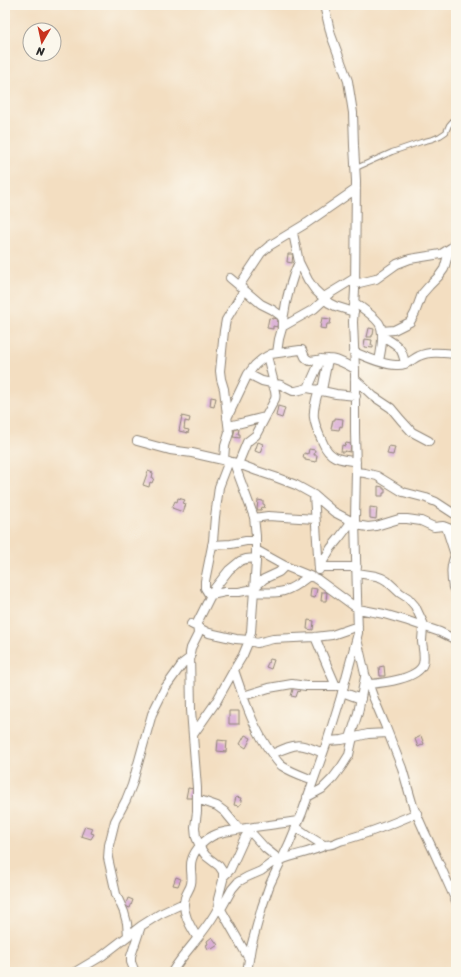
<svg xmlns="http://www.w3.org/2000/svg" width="461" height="977" font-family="Sriracha,sans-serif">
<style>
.building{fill:#d4a0d2}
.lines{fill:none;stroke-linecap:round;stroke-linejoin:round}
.service-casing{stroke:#8f8476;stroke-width:6}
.minor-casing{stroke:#8f8476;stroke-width:10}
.service{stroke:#fff;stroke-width:4}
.minor{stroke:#fff;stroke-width:8}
</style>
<rect width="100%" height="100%" fill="#fbf7ec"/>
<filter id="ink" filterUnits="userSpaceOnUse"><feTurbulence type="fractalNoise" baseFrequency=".025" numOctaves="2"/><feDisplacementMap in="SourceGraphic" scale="8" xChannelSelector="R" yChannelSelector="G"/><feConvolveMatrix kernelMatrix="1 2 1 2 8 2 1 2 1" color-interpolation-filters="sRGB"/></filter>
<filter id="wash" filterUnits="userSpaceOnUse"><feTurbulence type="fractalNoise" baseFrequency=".012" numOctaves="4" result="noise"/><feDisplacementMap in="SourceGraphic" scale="16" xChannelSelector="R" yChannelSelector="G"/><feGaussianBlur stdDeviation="0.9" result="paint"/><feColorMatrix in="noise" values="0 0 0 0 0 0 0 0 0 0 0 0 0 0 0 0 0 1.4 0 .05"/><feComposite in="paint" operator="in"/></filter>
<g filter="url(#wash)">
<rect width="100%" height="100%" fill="#f3dec1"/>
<g id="blocks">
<path class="building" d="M 288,254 L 293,254 L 292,263 L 287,262 Z
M 269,318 L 273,319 L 273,318 L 278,319 L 277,327 L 273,326 L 273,329 L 267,328 Z
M 322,318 L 331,319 L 330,324 L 327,324 L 326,329 L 320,328 Z
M 369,328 L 374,329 L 373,335 L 372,335 L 372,337 L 367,337 Z
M 365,339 L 372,340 L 371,345 L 373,345 L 373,348 L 364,347 Z
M 211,397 L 216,398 L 214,407 L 210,406 Z
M 278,406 L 285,408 L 282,418 L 276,416 Z
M 182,416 L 190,418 L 189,422 L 185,421 L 184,429 L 189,430 L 188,433 L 179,431 Z
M 335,418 L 343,419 L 342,427 L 340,426 L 339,430 L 331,429 L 333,420 L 335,420 Z
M 235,429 L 239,429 L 238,434 L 240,434 L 240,438 L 233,437 Z
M 258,442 L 263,444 L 260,453 L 255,451 Z
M 346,443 L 351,444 L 350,452 L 345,451 L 344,452 L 341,452 L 342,445 L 345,446 Z
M 389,446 L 395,447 L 393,455 L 387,454 Z
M 309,449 L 315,450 L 314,455 L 317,455 L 316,462 L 305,460 L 305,458 L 303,458 L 304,453 L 308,454 Z
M 148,471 L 153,473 L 152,478 L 154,478 L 152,483 L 150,482 L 149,487 L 143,485 Z
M 378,486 L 383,487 L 383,489 L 385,489 L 385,493 L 383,493 L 383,496 L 378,496 Z
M 178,498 L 185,500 L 183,503 L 186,504 L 183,512 L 172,508 L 175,501 L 177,502 Z
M 258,500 L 263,501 L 263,504 L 265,505 L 264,508 L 262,507 L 261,510 L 257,510 Z
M 370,507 L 377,508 L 376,519 L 370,518 Z
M 311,588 L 317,589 L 315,598 L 310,597 Z
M 322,592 L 327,592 L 326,601 L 321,601 Z
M 308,620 L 314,621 L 313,630 L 307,629 Z
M 270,659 L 274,660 L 271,669 L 266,667 Z
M 384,666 L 385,676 L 380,676 L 379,667 Z
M 294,686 L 300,688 L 299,692 L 298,691 L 296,697 L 291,696 Z
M 229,711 L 239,711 L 239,724 L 229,724 Z
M 245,735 L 251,738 L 246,748 L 240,744 Z
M 421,736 L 424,744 L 418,747 L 415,739 Z
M 218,740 L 227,741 L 226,752 L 217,751 Z
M 188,788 L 194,789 L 195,798 L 186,798 Z
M 236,797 L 241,798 L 240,801 L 242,801 L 241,804 L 240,804 L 239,806 L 234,805 Z
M 85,826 L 93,828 L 91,833 L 94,834 L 91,839 L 81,836 Z
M 176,877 L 181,879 L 178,886 L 173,885 Z
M 128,898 L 133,900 L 130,908 L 125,906 Z
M 212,937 L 218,945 L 212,949 L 211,947 L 208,949 L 206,945 L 208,944 L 207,941 Z"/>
</g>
</g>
<g filter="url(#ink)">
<use href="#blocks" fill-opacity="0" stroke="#8f8476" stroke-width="1"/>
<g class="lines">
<defs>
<path id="service" d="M 356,168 L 392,152 L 421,142 L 433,139 L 440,136 L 446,132 L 449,125 L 456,117"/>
<path id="minor" d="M 293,233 L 299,262 L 308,280 L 315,290 L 329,303 L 335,306 L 354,312
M 230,278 L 261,304 L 273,310 L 281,316 L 283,320 L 283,325 L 279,339 L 277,353
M 355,284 L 376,279 L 397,264 L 410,259 L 441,254 L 452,247
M 239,286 L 261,253 L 269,246 L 307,223 L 356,189
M 324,297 L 355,278
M 354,302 C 362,308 373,315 379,323 C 385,332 381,351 379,361
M 283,320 C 286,300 290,281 299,262
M 282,327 L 314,309 L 325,299
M 382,331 L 394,330 L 410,322 L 415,313 L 422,294 L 429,286 L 439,276 L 444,269 L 448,255 L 454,244
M 382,336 C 397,345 402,346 405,364
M 354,352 C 366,357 383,365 396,365 C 406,366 411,360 419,356 C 430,351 444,353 456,354
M 267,356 L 274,383
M 248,374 L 262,381 L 281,385 L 293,391 L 296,391 L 308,388 L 336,394 L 356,396
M 355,379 L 373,396 L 391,408 L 401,420 L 412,432 L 429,441
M 308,388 L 321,359
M 319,389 C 311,414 312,420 323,443 C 325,448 329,454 335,457 C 341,460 349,460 356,462
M 322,390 L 328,359
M 227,418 L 248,374 L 255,365 L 262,359 L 271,354 L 300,350 L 302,350 L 305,357 L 307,359 L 310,361 C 333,357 335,358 355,369
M 229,426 L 265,417
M 137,441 L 170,450 L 192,453 L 236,463 L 257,471 L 275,477 L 296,485 L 314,495 L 334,512 L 355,523
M 224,460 L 225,446 L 229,433 L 224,389 L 221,379 L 220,371 L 224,331 L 226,320 L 244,290
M 238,464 L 247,442 L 256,435 L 275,399 C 277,393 274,388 272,383
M 356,472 L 365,473 L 377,476 L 403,492 L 426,498 L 436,502 L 456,515
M 314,495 L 319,570
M 254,518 L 268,516 L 315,519
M 356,525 L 368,527 L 376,526 L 399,519 L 407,519 L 421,521 L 434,527 L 443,526 L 456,531
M 446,527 L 455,555
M 212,545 L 231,544 L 246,541 L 256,541
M 256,550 L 285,566 L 317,579 L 358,609 L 384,614 L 408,621 L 440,632 L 456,640
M 320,567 L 357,567
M 319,568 L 331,548 L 340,537 L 352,521
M 357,573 L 376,576 L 382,578 L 387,581 L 400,593 L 408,598 L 415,606 L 425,627
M 254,588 L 264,579 L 279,572 L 285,566
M 453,588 C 451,576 450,564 456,554
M 254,592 C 281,594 287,593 309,576
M 211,595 L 225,592 L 239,592 L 254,589
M 210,596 L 205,588 L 205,581 L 213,541 L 215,517 L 219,487 L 229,461
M 191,624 L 209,633 L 236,639 L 249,640
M 315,637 L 326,663 L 336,686
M 357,639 L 365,674 L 374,699 L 385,725 L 402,768 L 413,806 L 425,833 L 434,852 L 456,901
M 249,641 L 257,643 L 273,639 L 315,637 L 332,635 L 358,626
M 234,670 C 244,699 253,729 272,754 C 275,758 278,763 282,766 C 291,772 303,776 313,780
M 369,684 C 383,683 418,679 423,664 C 425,657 423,649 422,642 C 422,637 423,631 423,626
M 342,692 L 361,699
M 243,696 L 269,688 L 292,684 L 306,686 L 344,686
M 193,735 L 216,702 L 234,670 L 243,655 L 248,643 L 251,632 L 256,562 L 256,536 L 254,517 L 234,463
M 350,738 L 358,713 L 365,677
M 328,741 L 342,740 L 368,734 L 388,733
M 272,754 C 297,743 298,742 323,753
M 307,797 L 322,789 L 333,778 L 342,766 L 349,755 L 353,737
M 197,799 L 217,806 L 225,812 L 239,829
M 296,827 C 302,831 319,844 325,845 C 330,845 336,843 340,841 C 367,834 392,824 417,813
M 247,828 L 265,848 L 281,861
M 281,860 C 296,854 312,852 326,845
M 223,877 L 230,870 L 245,837 L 249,831
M 221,909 L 232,889 L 238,882 L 247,877 L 261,871 L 277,859
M 128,936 L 127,923 L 124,912 L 116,894 L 108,858 L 109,845 L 115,821 L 126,800 L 132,785 L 152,714 L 165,688 L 183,663 L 191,657
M 197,937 C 190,926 181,911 185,898 C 186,893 190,889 191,884 C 193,876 189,867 192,859 C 195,849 206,838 217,834 C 224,831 233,831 241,829 C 260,826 279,824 298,821
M 249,959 L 219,906 L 218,899 L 223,880 L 223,872 L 219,866 L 206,856 L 201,849 L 196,837 L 195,827 L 197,812 L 197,788 L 191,710 L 190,653 L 191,648 L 198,634 L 197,623 L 214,589 L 229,570 L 240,561 L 246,559 L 256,558
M 75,972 L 102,956 L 141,926 L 160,914 L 184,903
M 135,972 L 131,962 L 131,956 L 141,926
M 172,972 C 186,949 208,930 219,906
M 247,972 L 251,947 L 262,907 L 270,884 L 289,844 L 302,813 L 327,742 L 340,700 L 358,633 L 355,520 L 356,469 L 355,432 L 355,369 L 353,322 L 355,290 L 356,181 L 354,146 L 353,113 L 348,81 L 331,35 L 324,5"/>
</defs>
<use href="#service" class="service-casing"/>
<use href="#minor" class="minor-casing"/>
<use href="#service" class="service"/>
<use href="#minor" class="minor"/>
</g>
</g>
<rect width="461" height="977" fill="none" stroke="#fbf7ec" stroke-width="20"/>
<g transform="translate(42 42) rotate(189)"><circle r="19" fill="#fbf7ec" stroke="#a8a59f"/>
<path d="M0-3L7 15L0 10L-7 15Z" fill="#c8321e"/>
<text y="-6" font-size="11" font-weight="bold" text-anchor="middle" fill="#2b2b2b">N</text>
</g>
</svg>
